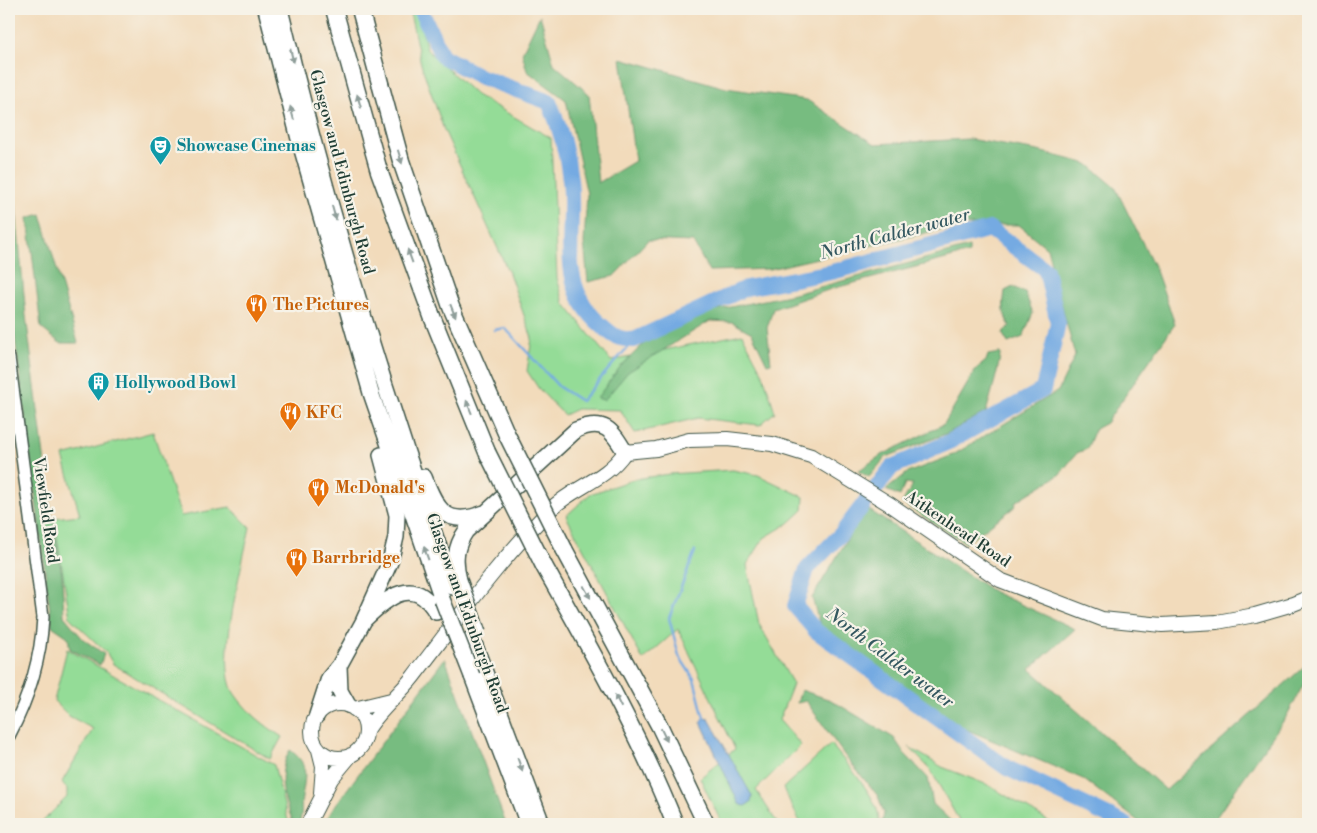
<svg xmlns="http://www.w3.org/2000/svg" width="1317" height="833" font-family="'Libre Bodoni',serif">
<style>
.green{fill:#94dc97;stroke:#5a8c66}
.forest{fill:#77bc80;stroke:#4b7c5a}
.water{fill:#74aae2;stroke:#4a748b}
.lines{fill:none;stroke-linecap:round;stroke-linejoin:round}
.stream{stroke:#74aae2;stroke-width:2.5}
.river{stroke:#74aae2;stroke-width:16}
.tertiary-casing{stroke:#3f5548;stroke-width:14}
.primary-casing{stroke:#3f5548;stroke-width:16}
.trunk-casing{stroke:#3f5548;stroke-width:18}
.motorway-casing{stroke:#3f5548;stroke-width:19}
.tertiary{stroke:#fff;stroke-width:11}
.primary{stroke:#fff;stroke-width:14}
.trunk{stroke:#fff;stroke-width:15}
.motorway{stroke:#fff;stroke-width:16}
.trunk-bridge-casing{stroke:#3f5548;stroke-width:18;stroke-linecap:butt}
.motorway-bridge-casing{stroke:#3f5548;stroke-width:19;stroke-linecap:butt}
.trunk-bridge{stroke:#fff;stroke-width:15}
.motorway-bridge{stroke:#fff;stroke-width:16}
.oneway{fill:#8f9e9a}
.labels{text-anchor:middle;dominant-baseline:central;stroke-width:4.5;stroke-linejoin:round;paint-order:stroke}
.culture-label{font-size:16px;font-weight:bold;fill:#0d838f;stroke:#f7f3e8;text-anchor:start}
.street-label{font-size:16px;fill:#1f3d34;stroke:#f7f3e8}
.food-label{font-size:16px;font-weight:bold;fill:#c56008;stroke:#f7f3e8;text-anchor:start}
.water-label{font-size:18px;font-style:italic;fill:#345860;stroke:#f7f3e8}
</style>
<rect width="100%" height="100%" fill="#f7f3e8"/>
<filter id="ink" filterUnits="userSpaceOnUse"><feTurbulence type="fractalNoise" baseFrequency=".02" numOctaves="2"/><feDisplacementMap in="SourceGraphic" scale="10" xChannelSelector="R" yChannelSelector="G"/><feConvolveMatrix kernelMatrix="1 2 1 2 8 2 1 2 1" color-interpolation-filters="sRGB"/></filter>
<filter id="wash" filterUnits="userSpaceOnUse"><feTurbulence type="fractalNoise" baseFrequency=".0096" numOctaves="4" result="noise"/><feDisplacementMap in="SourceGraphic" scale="20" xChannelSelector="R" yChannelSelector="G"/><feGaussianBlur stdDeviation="1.12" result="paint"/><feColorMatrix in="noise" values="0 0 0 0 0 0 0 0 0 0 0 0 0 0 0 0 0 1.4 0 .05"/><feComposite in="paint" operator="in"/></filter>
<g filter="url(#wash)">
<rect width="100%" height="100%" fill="#f2dbbb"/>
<path class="green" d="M 409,9 L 417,9 L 427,50 L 476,95 L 551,138 L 557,278 L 564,303 L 611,361 L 742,334 L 763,374 L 775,412 L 760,425 L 698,418 L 635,433 L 620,410 L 577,409 L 564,415 L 539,389 L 527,371 L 532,338 L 509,273 L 444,130 L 421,64 Z
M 153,432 L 181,516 L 230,507 L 250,527 C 243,562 215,663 234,693 C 246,711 264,725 282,737 L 270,759 L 113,664 L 106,652 L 70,618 L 54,518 L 80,515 L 63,456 Z
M 733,470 L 758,475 L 804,497 L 803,510 L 789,523 L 764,538 L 747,565 L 759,624 L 793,684 L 779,720 L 801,745 L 756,790 L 778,824 L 722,824 L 700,778 L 735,749 L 678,629 L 643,660 L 566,516 L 590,494 L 635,479 L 669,474 Z
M 67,649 L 274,765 L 289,824 L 40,824 L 67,797 L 67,789 L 62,782 L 93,729 L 69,716 L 54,701 Z
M 831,744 C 845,763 882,800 879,824 L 801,824 L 783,788 Z
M 909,747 L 942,767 L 988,785 L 1053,824 L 961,824 L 930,769 Z"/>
<path class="forest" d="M 540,15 L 554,64 L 589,94 L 598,183 L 635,161 L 621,58 L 726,88 L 807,100 L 875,144 L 969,139 L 1038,151 L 1088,164 L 1115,187 L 1155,268 L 1175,324 L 1106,423 L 1095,429 L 1087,449 L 1077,453 L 1059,475 L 1015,502 L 1016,506 L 966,543 L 902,503 L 913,484 L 905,483 L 900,496 L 886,490 L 907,473 L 953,455 L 1058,391 L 1075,356 L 1047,248 L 1019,225 L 960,225 L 770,269 L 709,271 L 693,242 L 648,240 L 614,276 L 588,282 L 584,243 L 587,194 L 566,100 L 527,71 L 522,53 Z
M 9,135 L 26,316 L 50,503 L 62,575 L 64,616 L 83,639 L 104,654 L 100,665 L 70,649 L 68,637 L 52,626 L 9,291 Z
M 41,214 L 78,343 L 60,343 L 41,328 L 28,218 Z
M 969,247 L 969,253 L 831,289 L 773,309 L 767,328 L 771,363 L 767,364 L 752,333 L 732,322 L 710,321 L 628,372 L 606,398 L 603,400 L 597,398 L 620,367 L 656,332 L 701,313 L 794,294 Z
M 1013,287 L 1025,293 L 1033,313 L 1023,337 L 1008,343 L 1002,333 L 1010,326 C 1002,312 1003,306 1005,291 Z
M 1000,353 C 1001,361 989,402 986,412 L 948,433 L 886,457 L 869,477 L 858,471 L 880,456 L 944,424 L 976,369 L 986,361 L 988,355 Z
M 866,508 L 994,592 L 1075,629 L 1030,669 L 1166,790 L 1308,663 L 1308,676 L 1286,717 L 1215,819 L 1220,824 L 1142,824 L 1083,779 L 963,728 L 821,628 L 812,598 Z
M 445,658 L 506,824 L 324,824 L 334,807 Z
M 801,690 L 831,700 L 894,738 L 904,753 L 928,778 L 933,804 L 954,824 L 882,824 L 884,813 L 878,796 L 845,756 L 806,701 L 797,703 Z
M 290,750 C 310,764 305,777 302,797 C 300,808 304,814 298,824 L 290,824 L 292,819 C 282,797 277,772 290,750 Z"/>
<path class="water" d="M 704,718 L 709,719 L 752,796 L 751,802 L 745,806 L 739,804 L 701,722 Z"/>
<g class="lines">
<path class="stream" d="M 494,330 L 505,328 L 559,387 L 581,401 L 634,340
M 695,551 L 669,618 L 679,656 L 694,679 L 704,718"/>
<path class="river" d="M 420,9 L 442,56 L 481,77 L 549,102 C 561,129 567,151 570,180 C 576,232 555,285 601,325 C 614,336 616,339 634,340 L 746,288 L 832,272 L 990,229 L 1046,270 L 1058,323 L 1043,390 L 947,443 L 892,467 L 841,534 L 807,569 L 795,606 L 816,631 L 1007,768 L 1125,824"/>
</g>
</g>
<g filter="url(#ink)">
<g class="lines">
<defs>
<path id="tertiary" d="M 9,358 L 43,617 C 41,661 29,698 9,736"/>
<path id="primary" d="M312 731a27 27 0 1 1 54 0a27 27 0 1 1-54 0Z
M 354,709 L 391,700
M 366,732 C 377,712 398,696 413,677 C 457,620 499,560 551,509 C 575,486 605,481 625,452 L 656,449 L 689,440 L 727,439 L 772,444 L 811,456 L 891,505 L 1000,580 L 1102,619 L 1162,625 L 1217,622 L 1255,615 L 1293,604 L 1308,598
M 319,750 L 323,766 L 321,793
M 308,824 L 331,779 L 351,755"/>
<path id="trunk" d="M 266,9 L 299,139 L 371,393 L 442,599
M 280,9 C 326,205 386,398 453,587
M 424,477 C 437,510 446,528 484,513
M 459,580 C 454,561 455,547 466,531 L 576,430 C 604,418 612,430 625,452
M 365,619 C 388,597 414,575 436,612
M 472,638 L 542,824
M 339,666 L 340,691 L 348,705
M 472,676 L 528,824
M 317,715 L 329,678 L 339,666 L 363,622 L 390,562 L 396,537 L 397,515 L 381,455"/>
<path id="motorway" d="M 334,9 L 379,171 L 433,319 L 487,452
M 360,9 L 401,161 L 451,307 L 507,435
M 564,549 L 660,727 L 706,824
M 544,566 C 591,650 639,734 675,824"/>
</defs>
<use href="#tertiary" class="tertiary-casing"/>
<use href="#primary" class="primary-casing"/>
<use href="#trunk" class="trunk-casing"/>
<use href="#motorway" class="motorway-casing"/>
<use href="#tertiary" class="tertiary"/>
<use href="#primary" class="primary"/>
<use href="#trunk" class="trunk"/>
<use href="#motorway" class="motorway"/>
<defs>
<path id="trunk-bridge" d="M 459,580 L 478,633
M 442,599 L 472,676"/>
<path id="motorway-bridge" d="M 507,435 L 564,549
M 487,452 L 544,566"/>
</defs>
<use href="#trunk-bridge" class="trunk-bridge-casing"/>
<use href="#motorway-bridge" class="motorway-bridge-casing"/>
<use href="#trunk-bridge" class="trunk-bridge"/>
<use href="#motorway-bridge" class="motorway-bridge"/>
</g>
<defs><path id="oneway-solid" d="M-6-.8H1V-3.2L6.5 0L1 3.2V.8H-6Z" transform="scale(1.25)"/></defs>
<g class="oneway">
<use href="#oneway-solid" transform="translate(292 56) rotate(76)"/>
<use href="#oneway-solid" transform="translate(359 101) rotate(-106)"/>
<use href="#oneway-solid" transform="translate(292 113) rotate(-105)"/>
<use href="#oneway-solid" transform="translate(400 157) rotate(73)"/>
<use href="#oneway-solid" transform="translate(334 213) rotate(74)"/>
<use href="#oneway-solid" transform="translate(410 256) rotate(-110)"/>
<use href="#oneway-solid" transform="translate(453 311) rotate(68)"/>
<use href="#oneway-solid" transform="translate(469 407) rotate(-112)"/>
<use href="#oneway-solid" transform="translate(426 553) rotate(-110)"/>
<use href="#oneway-solid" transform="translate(587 592) rotate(61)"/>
<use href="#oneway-solid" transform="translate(618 701) rotate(-116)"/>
<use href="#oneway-solid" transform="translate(664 735) rotate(64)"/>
<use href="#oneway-solid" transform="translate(520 765) rotate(70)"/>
</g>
</g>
<defs>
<symbol id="theatre-pin" viewBox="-11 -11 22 30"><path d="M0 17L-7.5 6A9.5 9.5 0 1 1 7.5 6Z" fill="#0f9aa8" stroke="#f7f3e8"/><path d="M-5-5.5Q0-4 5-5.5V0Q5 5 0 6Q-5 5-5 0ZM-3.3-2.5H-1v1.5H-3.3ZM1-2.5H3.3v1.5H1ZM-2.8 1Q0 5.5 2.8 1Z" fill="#fff"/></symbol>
<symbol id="restaurant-pin" viewBox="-11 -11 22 30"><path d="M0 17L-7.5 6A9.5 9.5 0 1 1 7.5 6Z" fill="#e8710a" stroke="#f7f3e8"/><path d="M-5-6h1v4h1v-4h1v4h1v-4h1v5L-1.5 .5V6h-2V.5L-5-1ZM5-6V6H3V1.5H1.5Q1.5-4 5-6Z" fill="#fff"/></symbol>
<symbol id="building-pin" viewBox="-11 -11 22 30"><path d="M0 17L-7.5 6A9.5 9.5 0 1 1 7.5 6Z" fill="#0f9aa8" stroke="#f7f3e8"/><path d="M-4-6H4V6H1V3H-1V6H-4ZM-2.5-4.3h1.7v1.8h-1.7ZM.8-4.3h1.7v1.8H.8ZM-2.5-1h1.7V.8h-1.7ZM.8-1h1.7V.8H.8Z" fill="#fff"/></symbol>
</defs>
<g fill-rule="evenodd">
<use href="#theatre-pin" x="148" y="134" width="25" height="34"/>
<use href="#restaurant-pin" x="244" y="292" width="25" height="34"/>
<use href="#building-pin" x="86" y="370" width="25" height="34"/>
<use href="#restaurant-pin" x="278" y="400" width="25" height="34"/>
<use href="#restaurant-pin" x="306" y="476" width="25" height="34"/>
<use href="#restaurant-pin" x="284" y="546" width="25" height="34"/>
</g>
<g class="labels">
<g class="culture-label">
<text x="177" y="146">Showcase Cinemas</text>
<text x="115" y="383">Hollywood Bowl</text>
</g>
<g class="street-label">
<text transform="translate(342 172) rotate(75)">Glasgow and Edinburgh Road</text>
<text transform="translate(46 510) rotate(82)">Viewfield Road</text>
<text transform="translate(958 529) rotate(34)">Aitkenhead Road</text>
<text transform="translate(467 613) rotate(70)">Glasgow and Edinburgh Road</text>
</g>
<g class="food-label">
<text x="273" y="305">The Pictures</text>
<text x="306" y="413">KFC</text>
<text x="335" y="488">McDonald's</text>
<text x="312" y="558">Barrbridge</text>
</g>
<g class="water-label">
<text transform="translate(895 234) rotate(-15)">North Calder water</text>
<text transform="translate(890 658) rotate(37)">North Calder water</text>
</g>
</g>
<rect width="1317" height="833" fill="none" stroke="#f7f3e8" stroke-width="30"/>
</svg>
